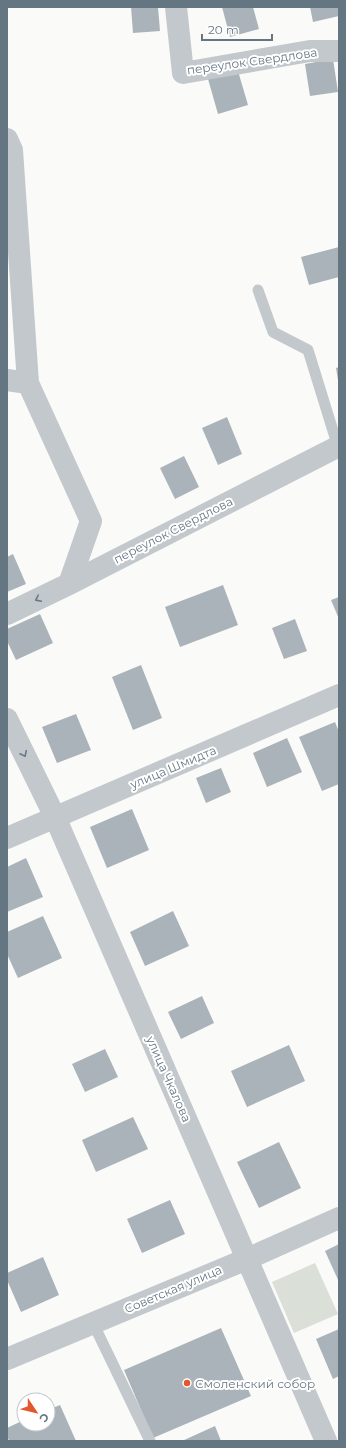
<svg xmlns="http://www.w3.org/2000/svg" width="346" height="1448" font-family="Montserrat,sans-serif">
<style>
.green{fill:#dadfd7}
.building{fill:#aab3b9}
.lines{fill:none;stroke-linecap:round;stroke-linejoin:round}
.service{stroke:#c3c8cc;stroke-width:11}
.minor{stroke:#c3c8cc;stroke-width:22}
.tertiary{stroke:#c3c8cc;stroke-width:22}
.oneway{stroke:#6a7a87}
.poi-dot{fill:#e4572e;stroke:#fff;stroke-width:1.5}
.labels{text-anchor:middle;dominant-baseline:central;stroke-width:4;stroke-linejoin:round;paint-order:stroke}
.street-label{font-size:12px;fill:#657683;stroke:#fff}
.poi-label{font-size:12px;fill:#657683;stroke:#fff;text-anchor:start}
</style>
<rect width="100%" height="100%" fill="#fafaf8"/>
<path class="green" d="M 315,1263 L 338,1314 L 294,1333 L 272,1282 Z"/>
<path class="building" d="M 131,7 L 158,7 L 160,31 L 133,33 Z
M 222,7 L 253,7 L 259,29 L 230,37 Z
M 310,7 L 339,7 L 339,16 L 313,22 Z
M 333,59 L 338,92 L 310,96 L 305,64 Z
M 238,71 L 248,105 L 218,114 L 208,79 Z
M 339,247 L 339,277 L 309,285 L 301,257 Z
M 339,367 L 339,380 L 338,380 L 336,368 Z
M 227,417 L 242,454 L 218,465 L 202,428 Z
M 184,456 L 199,487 L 175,499 L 160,468 Z
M 13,554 L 26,584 L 7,592 L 7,557 Z
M 223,585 L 238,625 L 180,647 L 165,607 Z
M 339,597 L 339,619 L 331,600 Z
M 40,614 L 53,643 L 16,660 L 7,641 L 7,629 Z
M 295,619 L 307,651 L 284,659 L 272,628 Z
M 141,665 L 162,718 L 133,730 L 112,677 Z
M 76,714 L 91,750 L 57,763 L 42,727 Z
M 335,722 L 339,732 L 339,784 L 322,791 L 299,737 Z
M 287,738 L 302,772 L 267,787 L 253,753 Z
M 221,768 L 231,792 L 206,803 L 196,778 Z
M 132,809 L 149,850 L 107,868 L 90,827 Z
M 26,858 L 43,897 L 7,912 L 7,867 Z
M 173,911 L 189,946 L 145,966 L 130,932 Z
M 43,916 L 62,958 L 18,978 L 7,954 L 7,932 Z
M 202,996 L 214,1023 L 181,1039 L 168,1012 Z
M 289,1045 L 305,1081 L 247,1107 L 231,1071 Z
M 105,1049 L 118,1077 L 85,1092 L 72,1064 Z
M 133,1117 L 148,1149 L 96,1172 L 82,1140 Z
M 279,1142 L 301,1188 L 259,1208 L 237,1162 Z
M 170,1200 L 185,1234 L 142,1253 L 127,1219 Z
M 339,1244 L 339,1282 L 325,1251 Z
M 43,1257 L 59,1295 L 21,1312 L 7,1280 L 7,1273 Z
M 221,1328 L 251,1396 L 153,1438 L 124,1370 Z
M 339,1329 L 339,1376 L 333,1379 L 316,1339 Z
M 60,1405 L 76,1441 L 9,1441 L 7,1435 L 7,1428 L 24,1420 L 24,1424 L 48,1424 L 48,1410 Z
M 215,1426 L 221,1441 L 182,1441 Z"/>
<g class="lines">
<path class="service" d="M 258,290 L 273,332 L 308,350 L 338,447
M 93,1323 L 150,1441"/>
<path class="minor" d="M 176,7 L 183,73 L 310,51 L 339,51
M 7,139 L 12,150 L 28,383 L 91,521 L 69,584
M 7,380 L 28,383
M 7,614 L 69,584 L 339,446
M 7,719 L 55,817 L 326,1441
M 7,838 L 339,695"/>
<path class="tertiary" d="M 7,1359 L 247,1259 L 339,1218"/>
</g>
<defs><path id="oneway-chevron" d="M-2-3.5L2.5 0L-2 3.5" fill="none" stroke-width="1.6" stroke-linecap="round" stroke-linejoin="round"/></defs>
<g class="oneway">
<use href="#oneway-chevron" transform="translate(38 599) rotate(154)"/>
<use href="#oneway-chevron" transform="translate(24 754) rotate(64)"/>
</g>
<circle class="poi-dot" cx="187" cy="1383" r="4"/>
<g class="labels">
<g class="street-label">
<text transform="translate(252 61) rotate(-8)">переулок Свердлова</text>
<text transform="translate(173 530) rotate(-27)">переулок Свердлова</text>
<text transform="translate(173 767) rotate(-23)">улица Шмидта</text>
<text transform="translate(169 1079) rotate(66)">улица Чкалова</text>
<text transform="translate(173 1289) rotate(-23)">Советская улица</text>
</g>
<g class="poi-label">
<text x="195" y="1383">Смоленский собор</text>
</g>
</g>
<rect width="346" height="1448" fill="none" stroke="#657683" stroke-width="16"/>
<g transform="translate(36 1412) rotate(125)"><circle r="19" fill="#ffffff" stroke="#c1c8cd"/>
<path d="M0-3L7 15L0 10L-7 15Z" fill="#e4572e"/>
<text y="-6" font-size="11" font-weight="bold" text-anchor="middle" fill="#657683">С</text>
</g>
<path d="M202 34v6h70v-6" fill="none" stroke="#657683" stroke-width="2"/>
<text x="208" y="34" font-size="12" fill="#657683" stroke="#ffffff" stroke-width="3" paint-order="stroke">20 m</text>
</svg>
